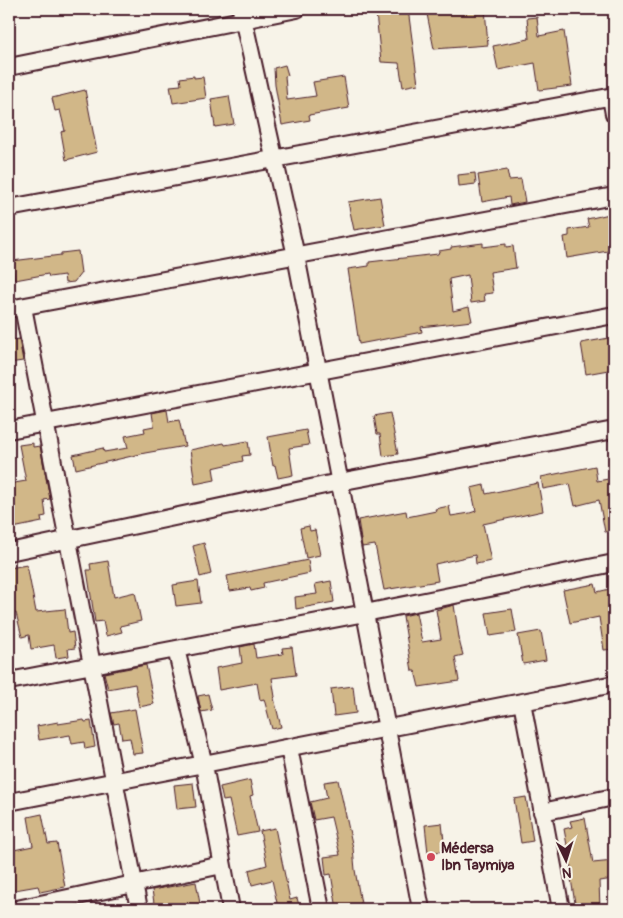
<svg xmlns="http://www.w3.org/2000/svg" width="623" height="918" font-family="Pangolin,sans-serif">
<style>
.building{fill:#d1b788;stroke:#4a1f2b}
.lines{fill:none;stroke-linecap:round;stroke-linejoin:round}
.minor-casing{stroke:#4a1f2b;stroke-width:20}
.minor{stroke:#f7f3e8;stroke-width:16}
.poi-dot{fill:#d1495b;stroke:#f7f3e8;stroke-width:2}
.labels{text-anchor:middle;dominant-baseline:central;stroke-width:4.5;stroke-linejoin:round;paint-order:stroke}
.poi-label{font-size:15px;font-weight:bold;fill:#4a1f2b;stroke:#f7f3e8;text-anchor:start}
</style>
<rect width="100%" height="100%" fill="#f7f3e8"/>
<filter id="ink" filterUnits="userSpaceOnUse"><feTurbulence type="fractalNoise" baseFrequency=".02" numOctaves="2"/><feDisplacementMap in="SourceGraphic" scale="10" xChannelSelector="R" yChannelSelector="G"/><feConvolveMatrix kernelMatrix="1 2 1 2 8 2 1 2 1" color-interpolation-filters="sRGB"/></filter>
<g filter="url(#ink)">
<path class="building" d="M 389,9 L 408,9 L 418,84 L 403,87 L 399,63 L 381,62 L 376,13 Z
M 426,9 L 485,9 L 488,45 L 434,49 Z
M 537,17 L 539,36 L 564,31 L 572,86 L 539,90 L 535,63 L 498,70 L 493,46 L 529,39 L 527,18 Z
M 285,65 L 288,75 L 285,76 L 287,100 L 316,96 L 313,82 L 344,77 L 349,108 L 309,115 L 310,120 L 282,125 L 275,85 L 274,68 Z
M 194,76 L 194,78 L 203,77 L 206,98 L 173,103 L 170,86 L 181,85 L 180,78 Z
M 85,90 L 97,152 L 66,160 L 61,132 L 65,131 L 60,110 L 55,111 L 52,98 Z
M 229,96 L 234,124 L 215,127 L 211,99 Z
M 507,170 L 509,180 L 521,179 L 525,202 L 510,205 L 509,197 L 482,202 L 478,175 Z
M 475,173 L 476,184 L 459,186 L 458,175 Z
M 380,197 L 385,225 L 354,230 L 348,202 Z
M 614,213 L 614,250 L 567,258 L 564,237 L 569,236 L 569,230 L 589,227 L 587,219 Z
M 483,243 L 483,247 L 506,244 L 506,247 L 513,246 L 516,268 L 490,272 L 493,293 L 484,294 L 485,301 L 471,303 L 468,275 L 449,279 L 453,311 L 469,307 L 472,321 L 421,327 L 422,332 L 359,344 L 348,269 L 369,266 L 369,262 L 438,254 L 439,251 L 451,249 L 451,247 Z
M 78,251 L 81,273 L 74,282 L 65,283 L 64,275 L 49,277 L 48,274 L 15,280 L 12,261 L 61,255 L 61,253 Z
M 609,338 L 614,369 L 586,374 L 581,343 Z
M 19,339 L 23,361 L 9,363 L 9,341 Z
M 167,410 L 169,422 L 179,420 L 185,446 L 145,453 L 76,469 L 73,455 L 103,448 L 104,452 L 128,448 L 125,436 L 145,432 L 144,428 L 154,426 L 152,413 Z
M 390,413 L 398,454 L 383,456 L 380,434 L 377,434 L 374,416 Z
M 306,430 L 309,445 L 289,448 L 293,475 L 278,478 L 275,465 L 273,466 L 268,437 Z
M 248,441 L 250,455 L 242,456 L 243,461 L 213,468 L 215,480 L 195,484 L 190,450 L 224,443 L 225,445 Z
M 33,443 L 33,447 L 40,446 L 50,499 L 44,500 L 46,516 L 41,517 L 42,522 L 13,528 L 9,502 L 9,484 L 26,481 L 19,445 Z
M 595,466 L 597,481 L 614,478 L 614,531 L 605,532 L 599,500 L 575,506 L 570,484 L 543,489 L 541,477 Z
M 538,483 L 543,511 L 483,524 L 491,561 L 476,564 L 475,555 L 435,564 L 438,581 L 384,590 L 375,545 L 362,547 L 358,520 L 406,511 L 407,517 L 436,511 L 435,509 L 449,506 L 451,516 L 470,513 L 476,511 L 471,488 L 484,485 L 486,494 Z
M 309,526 L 310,531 L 315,530 L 320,555 L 306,558 L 300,528 Z
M 204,543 L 211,574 L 200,577 L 193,546 Z
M 308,560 L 310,573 L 263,583 L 264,588 L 251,591 L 250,588 L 230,591 L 227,576 Z
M 108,561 L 114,597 L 135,592 L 141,621 L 120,626 L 122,632 L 106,636 L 103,621 L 95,622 L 87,570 L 91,570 L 90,564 Z
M 27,565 L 36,612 L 65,609 L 68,633 L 73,632 L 75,648 L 68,649 L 69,656 L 56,658 L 54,645 L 31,649 L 29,635 L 22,637 L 16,613 L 9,614 L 9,568 Z
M 198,581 L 201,603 L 176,606 L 173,585 Z
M 331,581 L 334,602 L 296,609 L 295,597 L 317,594 L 315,584 Z
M 595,584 L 597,592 L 614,588 L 614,649 L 604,650 L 599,617 L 570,623 L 563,590 Z
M 454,605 L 460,644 L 463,655 L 455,657 L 459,681 L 419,687 L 415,671 L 412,671 L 403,616 L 416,613 L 422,642 L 441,639 L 436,610 Z
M 512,609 L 516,632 L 490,636 L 486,613 Z
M 541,631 L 546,660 L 523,664 L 518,635 Z
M 254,644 L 256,658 L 283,654 L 282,648 L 292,647 L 296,675 L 272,678 L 275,697 L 274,698 L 281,727 L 272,729 L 264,699 L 260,700 L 257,683 L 219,690 L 216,668 L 242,663 L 240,647 Z
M 146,665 L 154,704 L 139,707 L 135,684 L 108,689 L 104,673 Z
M 353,686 L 356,713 L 334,716 L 331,689 Z
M 208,694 L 212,710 L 201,712 L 198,696 Z
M 135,709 L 143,753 L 133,754 L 130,738 L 122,739 L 119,723 L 114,724 L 111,713 Z
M 84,720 L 85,722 L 91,721 L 95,747 L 85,749 L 84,742 L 72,744 L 70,735 L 39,740 L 37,726 L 58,722 L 58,724 Z
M 250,780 L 253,795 L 250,796 L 258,832 L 237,836 L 229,800 L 223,801 L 220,787 Z
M 338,780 L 353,848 L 355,870 L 362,909 L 337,909 L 331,874 L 326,875 L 324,857 L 340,855 L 331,817 L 314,820 L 310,802 L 327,798 L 324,782 Z
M 193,783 L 196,807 L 177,809 L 174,785 Z
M 526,797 L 533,841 L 521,843 L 514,799 Z
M 42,814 L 48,844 L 57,843 L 65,887 L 40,892 L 38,886 L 9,891 L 9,851 L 33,846 L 28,817 Z
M 585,818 L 593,863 L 614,861 L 614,879 L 599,881 L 600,909 L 576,909 L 569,867 L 571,867 L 564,829 L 572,827 L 570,821 Z
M 442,823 L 445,851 L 428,853 L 425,825 Z
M 275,828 L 290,900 L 297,898 L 300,909 L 269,909 L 268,906 L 277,903 L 272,880 L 252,885 L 249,870 L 267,865 L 260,831 Z
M 196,882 L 201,909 L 155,909 L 152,890 Z"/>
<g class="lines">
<defs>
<path id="minor" d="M 241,9 L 296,256 L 365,613 L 614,563
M 9,67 L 297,9
M 611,97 L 614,114
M 9,208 L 614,96
M 23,307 L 139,909
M 9,309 L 614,196
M 9,430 L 614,315
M 9,552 L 339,482 L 614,430
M 176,649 L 204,765 L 231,909
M 9,681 L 365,613 L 421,909
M 522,702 L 561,909
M 289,748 L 321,909
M 9,802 L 614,684
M 542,812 L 614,797
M 17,909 L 222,865"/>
</defs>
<use href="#minor" class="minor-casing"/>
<use href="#minor" class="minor"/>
</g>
</g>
<circle class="poi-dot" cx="431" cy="857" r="5"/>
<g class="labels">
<g class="poi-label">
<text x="441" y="848">Médersa<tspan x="441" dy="17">Ibn Taymiya</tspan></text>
</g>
</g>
<rect width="623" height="918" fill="none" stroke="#f7f3e8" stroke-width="30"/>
<rect x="15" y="15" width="593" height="888" fill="none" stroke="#4a1f2b" stroke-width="2" filter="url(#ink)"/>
<g transform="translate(566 860) rotate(176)" stroke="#f7f3e8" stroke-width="4" paint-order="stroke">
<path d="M0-4L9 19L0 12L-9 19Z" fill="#4a1f2b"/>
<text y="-8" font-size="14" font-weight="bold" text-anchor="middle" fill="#4a1f2b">N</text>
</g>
</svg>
